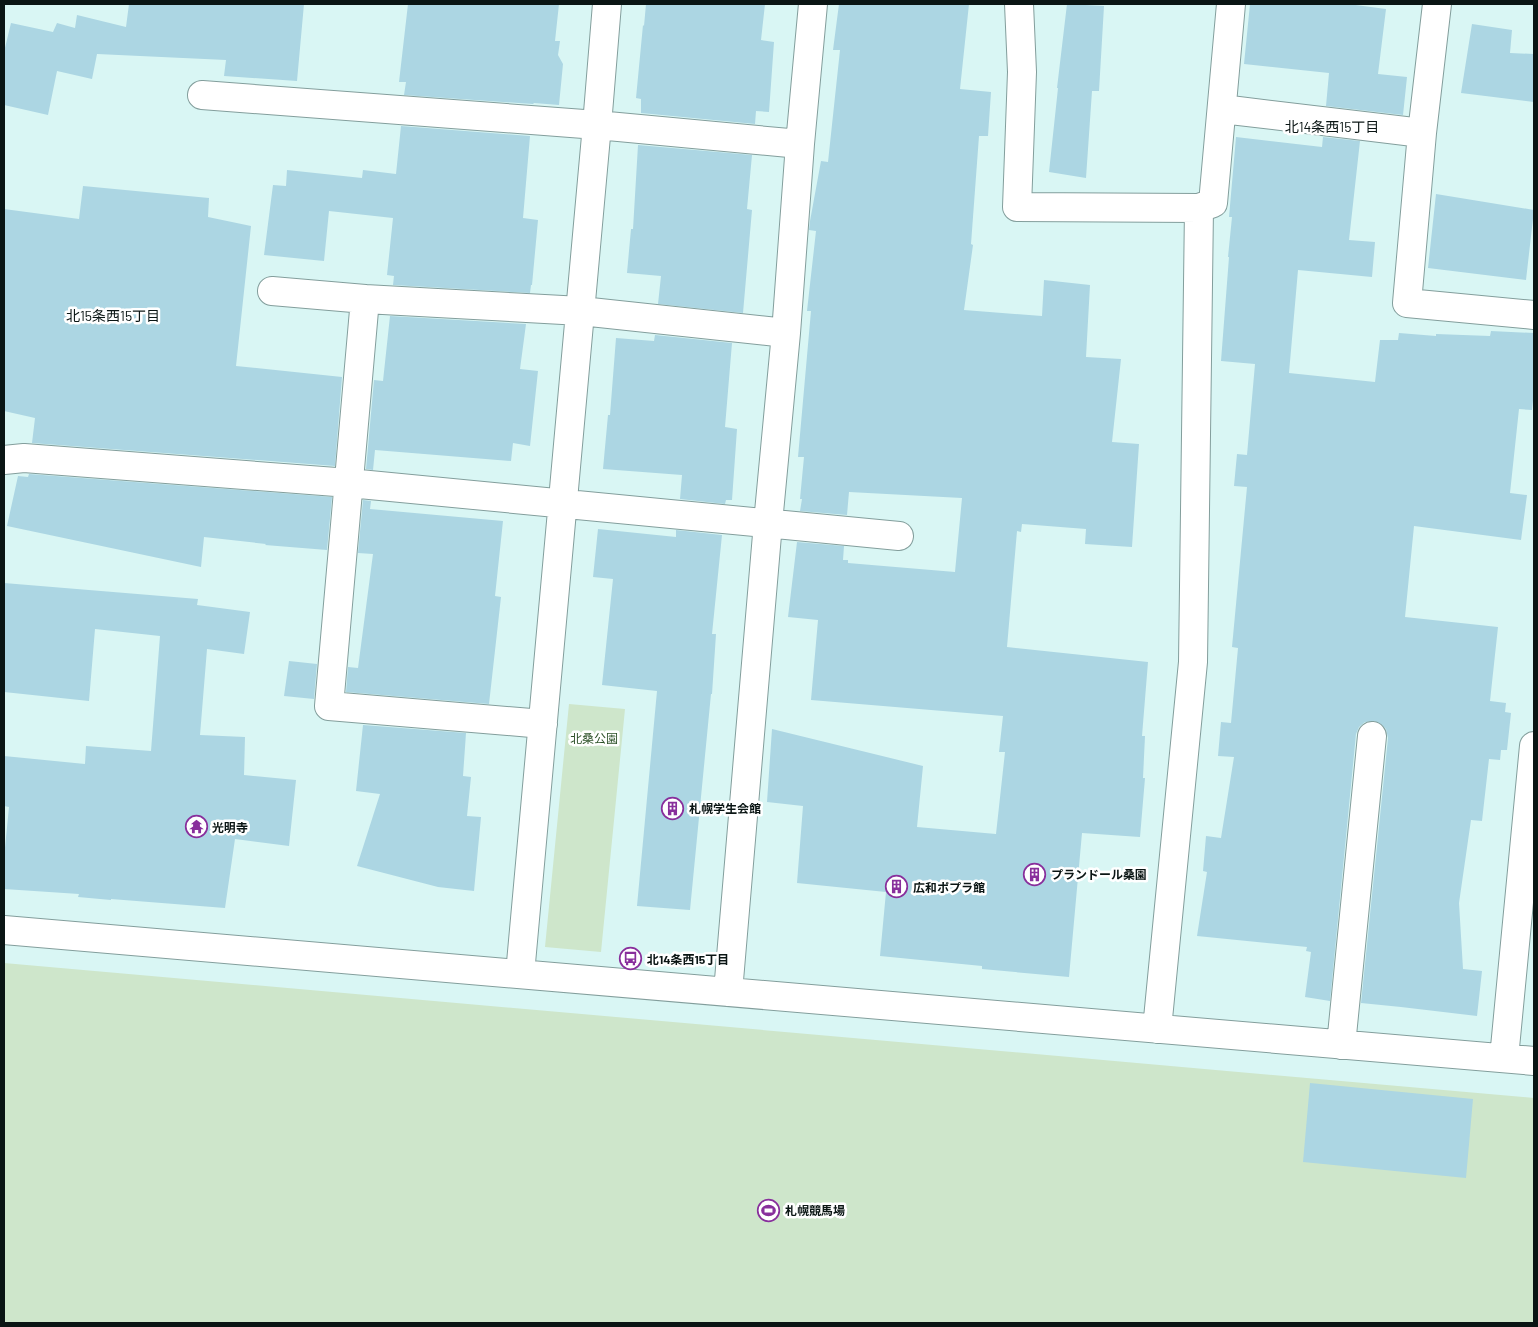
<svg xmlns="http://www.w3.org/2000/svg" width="1538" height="1327" font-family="Barlow,'Noto Sans JP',sans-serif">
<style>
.green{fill:#cee6cb}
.building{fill:#acd6e3}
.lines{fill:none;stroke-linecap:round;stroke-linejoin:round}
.minor-casing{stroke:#839e9c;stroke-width:30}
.minor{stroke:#fff;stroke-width:28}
.labels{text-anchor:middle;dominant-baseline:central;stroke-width:5;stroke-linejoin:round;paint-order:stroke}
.park-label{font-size:12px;fill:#2d5129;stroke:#fff}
.poi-label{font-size:12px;font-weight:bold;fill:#0a1514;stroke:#fff;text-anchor:start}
.neighbourhood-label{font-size:14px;fill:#0a1514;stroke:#fff}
</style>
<rect width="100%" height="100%" fill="#d9f6f4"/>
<path class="green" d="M 569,704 L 625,709 L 601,952 L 545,947 Z
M 4,963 L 1534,1098 L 1534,1323 L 4,1323 Z"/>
<path class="building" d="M 129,4 L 304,4 L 297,81 L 224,76 L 226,60 L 97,54 L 92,79 L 57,71 L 48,115 L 4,105 L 4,52 L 11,23 L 53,32 L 57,23 L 75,28 L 77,15 L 126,27 Z
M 408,4 L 559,4 L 555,41 L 560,41 L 558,55 L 563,64 L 559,105 L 534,103 L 533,104 L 404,95 L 406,82 L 399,82 Z
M 646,4 L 765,4 L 761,40 L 774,42 L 769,112 L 756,111 L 755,124 L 641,113 L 641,99 L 636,98 L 643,25 L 644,26 Z
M 839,4 L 969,4 L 960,89 L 991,92 L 988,136 L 979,136 L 971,244 L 973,245 L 964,310 L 1042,316 L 1044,280 L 1090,285 L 1086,357 L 1121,359 L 1112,442 L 1139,444 L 1132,547 L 1085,544 L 1086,529 L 1022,524 L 1021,532 L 1017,531 L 1007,647 L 1148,662 L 1142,736 L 1145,736 L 1143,778 L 1145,778 L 1140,837 L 1082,833 L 1069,977 L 982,969 L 982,966 L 880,956 L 886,892 L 797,883 L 803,806 L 767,802 L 772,729 L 923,766 L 917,827 L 996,834 L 1005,752 L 999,752 L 1003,716 L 811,700 L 818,620 L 788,617 L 797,542 L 844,546 L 843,560 L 848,560 L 848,563 L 955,572 L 962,498 L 849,492 L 847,515 L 800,511 L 802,499 L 800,499 L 804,457 L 798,457 L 811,311 L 807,311 L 816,231 L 809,230 L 810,221 L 821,161 L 828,162 L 840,50 L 833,50 Z
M 1067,4 L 1104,6 L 1099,91 L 1092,91 L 1086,178 L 1049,172 L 1058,88 L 1057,88 Z
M 1250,4 L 1348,4 L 1386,9 L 1378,74 L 1407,77 L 1403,115 L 1326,106 L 1329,73 L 1244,64 Z
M 1472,24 L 1512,30 L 1510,53 L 1534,54 L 1534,102 L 1461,93 Z
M 401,126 L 530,136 L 523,218 L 538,220 L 532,285 L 531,285 L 530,293 L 393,285 L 394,276 L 387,275 L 393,218 L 329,211 L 324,261 L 264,255 L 273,185 L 286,186 L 287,170 L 362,178 L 363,170 L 396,174 Z
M 1236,137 L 1322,147 L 1323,137 L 1360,141 L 1349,240 L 1375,242 L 1372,277 L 1298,270 L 1289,373 L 1375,382 L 1380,340 L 1398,340 L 1399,333 L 1436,336 L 1436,334 L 1490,336 L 1491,331 L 1534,333 L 1534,391 L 1532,410 L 1519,409 L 1510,493 L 1527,495 L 1521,540 L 1414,526 L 1405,617 L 1498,627 L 1490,701 L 1506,703 L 1505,712 L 1511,713 L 1507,750 L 1501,750 L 1500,760 L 1489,759 L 1482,821 L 1471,820 L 1459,903 L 1463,969 L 1482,971 L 1477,1016 L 1401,1007 L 1361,1003 L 1388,738 L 1386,729 L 1381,724 L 1374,721 L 1365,722 L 1359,727 L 1356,734 L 1330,1001 L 1305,997 L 1311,952 L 1306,951 L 1307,947 L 1197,936 L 1207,872 L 1203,871 L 1206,836 L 1221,838 L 1234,757 L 1218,756 L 1221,722 L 1231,723 L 1238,648 L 1232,647 L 1247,487 L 1234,486 L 1237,454 L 1247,455 L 1255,364 L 1221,361 L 1229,257 L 1228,257 L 1232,217 L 1229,217 Z
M 638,145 L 752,155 L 747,209 L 752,210 L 743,313 L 658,304 L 661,276 L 627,273 L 631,229 L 633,229 Z
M 83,186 L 209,198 L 208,217 L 251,226 L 236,366 L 342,377 L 335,466 L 32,443 L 35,418 L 4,411 L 4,209 L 79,219 Z
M 1436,194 L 1534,210 L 1526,280 L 1428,268 Z
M 390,316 L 526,324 L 520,369 L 538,371 L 530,446 L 513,443 L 511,461 L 375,450 L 373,470 L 366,469 L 374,380 L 383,381 Z
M 655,335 L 732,343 L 725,427 L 737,429 L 732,500 L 726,500 L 725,504 L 680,499 L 682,475 L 603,469 L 608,415 L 610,415 L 616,338 L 654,341 Z
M 29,474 L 332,497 L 327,550 L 265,545 L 266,544 L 204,537 L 201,567 L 7,526 L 18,476 L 28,477 Z
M 363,500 L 371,501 L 370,509 L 503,521 L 495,596 L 501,597 L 489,704 L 346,692 L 348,667 L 358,668 L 373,554 L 358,553 Z
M 598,529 L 676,537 L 676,530 L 722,535 L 712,634 L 716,634 L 712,694 L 711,694 L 690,910 L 637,906 L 657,691 L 602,685 L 613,579 L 593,577 Z
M 4,583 L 198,599 L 197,605 L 250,612 L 244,654 L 207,649 L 200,735 L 245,737 L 244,775 L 296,780 L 289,846 L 235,839 L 225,908 L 111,899 L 111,900 L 78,897 L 79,894 L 4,889 L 4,858 L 9,807 L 4,806 L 4,756 L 85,764 L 86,746 L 151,751 L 160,636 L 95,629 L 89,701 L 4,692 Z
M 289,661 L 317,664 L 314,699 L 284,696 Z
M 363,725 L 466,733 L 463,776 L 471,777 L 467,816 L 481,817 L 474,891 L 438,887 L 357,866 L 380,794 L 356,791 Z
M 1310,1083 L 1473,1099 L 1466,1178 L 1303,1162 Z"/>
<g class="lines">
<defs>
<path id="minor" d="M 1019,4 L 1022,72 L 1017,207 L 1199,208 L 1213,203 L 1231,4
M 1437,4 L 1422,133 L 1407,303 L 1534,315
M 202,95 L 597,125 L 800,144
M 1222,109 L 1422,133
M 272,291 L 365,299 L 581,311 L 786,333
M 365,299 L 329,706 L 543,724
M 4,460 L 24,458 L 349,483 L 899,536
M 4,930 L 1534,1061
M 520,974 L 597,125 L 607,4
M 728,992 L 768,523 L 786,333 L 800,144 L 813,4
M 1157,1029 L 1193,662 L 1199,208
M 1341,1045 L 1372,736
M 1504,1058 L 1534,746"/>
</defs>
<use href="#minor" class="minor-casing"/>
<use href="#minor" class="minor"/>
</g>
<defs>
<symbol id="building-ring" viewBox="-11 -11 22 22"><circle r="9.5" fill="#fff" stroke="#882f9c" stroke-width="1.5"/><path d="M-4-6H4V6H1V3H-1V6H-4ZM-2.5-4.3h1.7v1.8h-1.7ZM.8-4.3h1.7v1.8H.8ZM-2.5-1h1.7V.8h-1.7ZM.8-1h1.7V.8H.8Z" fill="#882f9c"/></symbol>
<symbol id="temple-ring" viewBox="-11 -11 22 22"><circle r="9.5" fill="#fff" stroke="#882f9c" stroke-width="1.5"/><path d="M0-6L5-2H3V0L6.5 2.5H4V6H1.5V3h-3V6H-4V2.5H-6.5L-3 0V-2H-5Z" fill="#882f9c"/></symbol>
<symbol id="bus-ring" viewBox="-11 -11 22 22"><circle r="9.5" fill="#fff" stroke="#882f9c" stroke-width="1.5"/><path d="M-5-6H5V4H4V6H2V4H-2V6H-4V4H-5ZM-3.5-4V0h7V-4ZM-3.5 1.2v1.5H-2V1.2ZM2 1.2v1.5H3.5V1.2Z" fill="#882f9c"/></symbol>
<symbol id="stadium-ring" viewBox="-11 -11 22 22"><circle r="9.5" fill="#fff" stroke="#882f9c" stroke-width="1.5"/><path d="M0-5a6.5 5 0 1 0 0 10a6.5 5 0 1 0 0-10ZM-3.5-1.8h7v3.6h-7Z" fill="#882f9c"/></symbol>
</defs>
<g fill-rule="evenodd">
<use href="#building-ring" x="660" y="796" width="25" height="25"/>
<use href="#temple-ring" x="184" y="814" width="25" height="25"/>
<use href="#building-ring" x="1022" y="862" width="25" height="25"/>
<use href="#building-ring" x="884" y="874" width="25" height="25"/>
<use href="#bus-ring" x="618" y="946" width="25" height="25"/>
<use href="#stadium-ring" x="756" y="1198" width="25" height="25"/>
</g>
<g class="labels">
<g class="park-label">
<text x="594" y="738">北桑公園</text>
</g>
<g class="poi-label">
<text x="689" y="808">札幌学生会館</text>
<text x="212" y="827">光明寺</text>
<text x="1051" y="874">プランドール桑園</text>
<text x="913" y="887">広和ポプラ館</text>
<text x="647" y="959">北14条西15丁目</text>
<text x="785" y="1210">札幌競馬場</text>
</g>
<g class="neighbourhood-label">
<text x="1332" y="126">北14条西15丁目</text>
<text x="113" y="315">北15条西15丁目</text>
</g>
</g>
<rect width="1538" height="1327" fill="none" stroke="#0a1514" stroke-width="10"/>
</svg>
